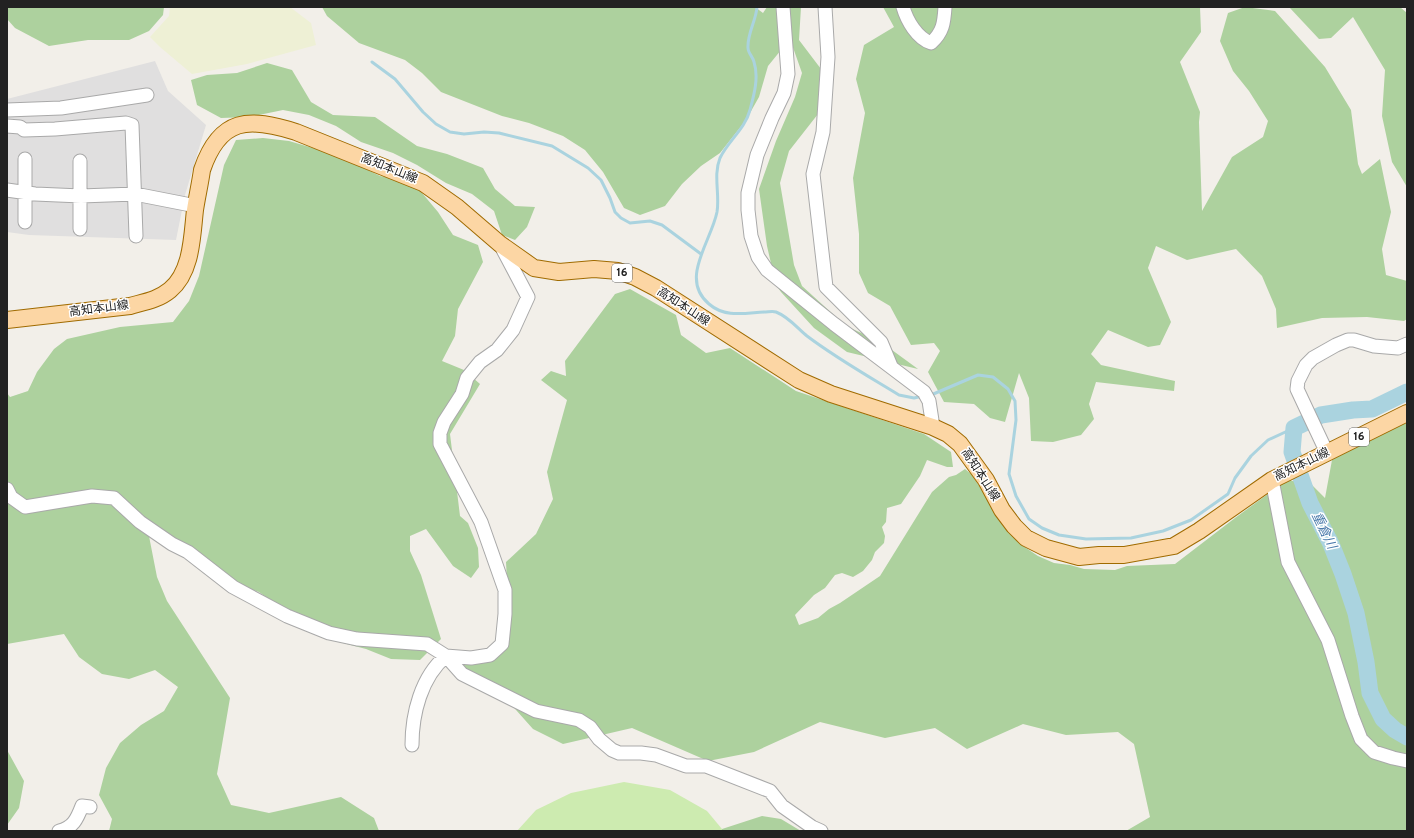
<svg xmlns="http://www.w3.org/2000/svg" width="1414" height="838" font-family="Overpass,'Noto Sans JP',sans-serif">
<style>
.residential{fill:#e0dfdf}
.farmland{fill:#eef0d5}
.grass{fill:#cdebb0}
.forest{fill:#add19e}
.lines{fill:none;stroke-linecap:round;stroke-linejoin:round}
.stream{stroke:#aad3df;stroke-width:3}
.river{stroke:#aad3df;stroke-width:17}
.minor-casing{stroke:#a9a9a9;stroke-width:15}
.major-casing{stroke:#a06b00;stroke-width:18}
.minor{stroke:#fff;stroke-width:13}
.major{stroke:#fcd6a4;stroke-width:16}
.labels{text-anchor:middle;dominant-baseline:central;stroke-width:3;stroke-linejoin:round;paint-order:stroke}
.shield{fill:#fff;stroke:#646464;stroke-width:1}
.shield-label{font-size:11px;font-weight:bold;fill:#222}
.street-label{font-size:12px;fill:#222;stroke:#fff}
.water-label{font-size:13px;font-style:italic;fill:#4a7aab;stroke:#fff}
</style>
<rect width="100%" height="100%" fill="#f2efe9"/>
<path class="residential" d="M 155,61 L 168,91 L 206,125 L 185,195 L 176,240 L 29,235 L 7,232 L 7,99 Z"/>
<path class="farmland" d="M 170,7 L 290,7 L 311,23 L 316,45 L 247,64 L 192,74 L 160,47 L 150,37 L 169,16 Z"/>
<path class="grass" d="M 624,782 L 670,790 L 707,811 L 722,829 L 722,831 L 517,831 L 536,810 L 571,793 Z"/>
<path class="forest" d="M 7,7 L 164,7 L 163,15 L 149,31 L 129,40 L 88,40 L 49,46 L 15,28 L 7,19 Z
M 322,7 L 755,7 L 763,13 L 767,7 L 801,7 L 799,40 L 821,69 L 818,114 L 789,151 L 780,183 L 794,265 L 802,286 L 846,326 L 881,342 L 918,369 L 847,352 L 814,328 L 781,292 L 776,285 L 767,246 L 759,189 L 776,141 L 795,97 L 802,73 L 790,39 L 768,66 L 759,97 L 746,120 L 720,153 L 701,166 L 682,184 L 665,206 L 640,215 L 624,208 L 603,172 L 585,150 L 563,136 L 529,123 L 502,116 L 441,92 L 422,73 L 405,60 L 359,43 L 327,16 Z
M 883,7 L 1200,7 L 1201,32 L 1180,62 L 1200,112 L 1199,122 L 1202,211 L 1232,157 L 1263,137 L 1268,121 L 1249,91 L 1233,71 L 1220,41 L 1228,13 L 1245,7 L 1275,11 L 1325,67 L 1351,110 L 1358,164 L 1362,174 L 1380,159 L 1391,212 L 1382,249 L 1386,275 L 1407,281 L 1407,319 L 1404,321 L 1367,317 L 1322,318 L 1277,328 L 1276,309 L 1262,276 L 1236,249 L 1187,260 L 1156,246 L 1148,268 L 1171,322 L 1160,345 L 1148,347 L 1108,330 L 1091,354 L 1101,365 L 1175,381 L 1174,391 L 1096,382 L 1089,404 L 1094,419 L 1081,435 L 1053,442 L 1031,441 L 1029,398 L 1019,373 L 1005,422 L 990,418 L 974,404 L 944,402 L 928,372 L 940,351 L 934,343 L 911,345 L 890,306 L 868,293 L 859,273 L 859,234 L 853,178 L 865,113 L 856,79 L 864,45 L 894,27 Z
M 1289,7 L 1400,7 L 1407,13 L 1407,187 L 1392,162 L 1382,116 L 1385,70 L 1353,17 L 1331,38 L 1319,39 Z
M 267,63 L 292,70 L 311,102 L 333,115 L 375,117 L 417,146 L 447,154 L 483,168 L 495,189 L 515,206 L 535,207 L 527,227 L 515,240 L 502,235 L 494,211 L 472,194 L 446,183 L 417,165 L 393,153 L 361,142 L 336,126 L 309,115 L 283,110 L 249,117 L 221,118 L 197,105 L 191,80 L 207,75 L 237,73 Z
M 263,138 L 289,141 L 340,156 L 380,176 L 407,181 L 417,187 L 438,212 L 453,235 L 478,245 L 483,262 L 458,309 L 455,336 L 442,361 L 464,370 L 480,384 L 450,434 L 460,516 L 468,523 L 478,548 L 479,567 L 471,578 L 453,566 L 426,529 L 410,536 L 410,551 L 421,575 L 441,639 L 420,660 L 391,659 L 366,649 L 339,642 L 313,631 L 259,592 L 233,583 L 148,531 L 157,577 L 167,601 L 230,698 L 217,774 L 231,805 L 269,813 L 341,797 L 374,818 L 379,831 L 109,831 L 112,819 L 99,795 L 106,768 L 120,743 L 141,725 L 164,711 L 178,687 L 155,670 L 129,679 L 102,674 L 79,657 L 64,634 L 7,644 L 7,393 L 10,397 L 28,391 L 37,372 L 54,349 L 67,339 L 120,327 L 173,322 L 189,301 L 199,276 L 224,165 L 236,140 Z
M 630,289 L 676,315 L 681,335 L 706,353 L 730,348 L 796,391 L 924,434 L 951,452 L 953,467 L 947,467 L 927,460 L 920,476 L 901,504 L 887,508 L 886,522 L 882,527 L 885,536 L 884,543 L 875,552 L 872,560 L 863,571 L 853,577 L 842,573 L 835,575 L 825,588 L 814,595 L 795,615 L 799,625 L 818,618 L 829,609 L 840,603 L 880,576 L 932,492 L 949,477 L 956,475 L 965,469 L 971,474 L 980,487 L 1003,526 L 1020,544 L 1038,556 L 1054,563 L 1070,565 L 1084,569 L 1115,570 L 1127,566 L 1175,564 L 1235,518 L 1287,480 L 1311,484 L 1325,498 L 1332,460 L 1370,435 L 1404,423 L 1407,424 L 1407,831 L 1126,831 L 1150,817 L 1134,744 L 1118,732 L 1066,735 L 1023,724 L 967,749 L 935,728 L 885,738 L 820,722 L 754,752 L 708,761 L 632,728 L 563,744 L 533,729 L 501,693 L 457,666 L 487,660 L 510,640 L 506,562 L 536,534 L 553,499 L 547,472 L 567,400 L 541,380 L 551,371 L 566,376 L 565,361 L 615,294 Z
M 7,750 L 24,781 L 19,808 L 7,825 Z
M 762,816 L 781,819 L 801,831 L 722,831 L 722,829 Z"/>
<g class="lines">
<path class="stream" d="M 757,7 C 756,21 747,34 748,48 C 748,53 753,57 754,62 C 759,77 754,95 750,110 C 745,129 728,141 720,158 C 713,175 720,195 717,212 C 711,242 679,279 709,304 C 725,318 745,313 764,312 C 768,312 773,311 776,312 C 789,317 797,328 807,336 C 836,358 868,376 899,395 L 914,398 L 923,396
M 372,62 L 395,79 L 423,112 L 436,124 L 450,132 L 464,134 L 484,132 L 499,133 L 552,146 L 588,168 L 601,180 L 610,198 L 615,212 L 621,218 L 630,223 L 650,221 L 662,225 L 701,254
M 931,395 L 978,375 L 993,377 L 1008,389 L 1015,401 L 1016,420 L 1009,474 L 1016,496 L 1029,519 L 1042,528 L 1059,535 L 1086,539 L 1131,538 L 1163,531 L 1191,520 L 1228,494 L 1235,478 L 1251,456 L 1268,440 L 1294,428"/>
<path class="river" d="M 1407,392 L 1372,409 L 1353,410 L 1321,415 L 1294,428 L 1292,452 L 1310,503 L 1331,544 L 1343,574 L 1356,613 L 1366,662 L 1370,693 L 1383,719 L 1395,730 L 1407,737"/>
<defs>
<path id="minor" d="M 783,7 L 788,74 L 784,93 L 772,118 L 757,155 L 748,193 L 748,210 L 751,236 L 758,257 L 767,270 L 834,324 L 924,392 L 929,401 L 933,427
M 825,7 L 828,57 L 823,132 L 813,174 L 826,287 L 881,342 L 891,366
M 903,7 C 907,21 917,38 931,43 C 943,32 944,23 945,7
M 7,110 L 61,108 L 147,95
M 7,126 L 20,127 L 24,130 L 55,129 L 126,123 L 132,125 L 136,236
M 80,161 L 80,229
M 7,190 L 35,194 L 81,196 L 135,194 L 196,206
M 25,222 L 25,159
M 1327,453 L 1297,389 L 1298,381 L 1306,365 L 1313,358 L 1336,345 L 1348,340 L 1354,340 L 1374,346 L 1398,348 L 1407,344
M 1272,480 L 1288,562 L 1328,640 L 1352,716 L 1361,739 L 1374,752 L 1393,758 L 1407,761
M 7,489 L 11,497 L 25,507 L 92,496 L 114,498 L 140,522 L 172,544 L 188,552 L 233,587 L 287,616 L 329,633 L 357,639 L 427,644 L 446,656 L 462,674 L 536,711 L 579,720 L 590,727 L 599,739 L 612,750 L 619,753 L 641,753 L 656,755 L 686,766 L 706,766 L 770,791 L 782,806 L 812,827 L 821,831
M 412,745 C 412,714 421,677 446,656 L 471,658 L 490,655 L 502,644 L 505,614 L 505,590 L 481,522 L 440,444 L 440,433 L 444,422 L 462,394 L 467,378 L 480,362 L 497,350 L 513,330 L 528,297 L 500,244
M 59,831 C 73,828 77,819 82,806 L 90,807"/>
<path id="major" d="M 7,320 L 130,306 C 144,302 158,300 170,290 C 192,272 192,236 195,210 C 197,197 200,184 202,170 C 220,117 249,117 296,132 L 423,183 L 457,207 L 500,244 L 534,268 L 559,272 L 594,269 L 618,271 L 635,277 L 656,288 L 799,380 L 831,394 L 933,427 L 948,434 L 960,444 L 986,480 L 1002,510 L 1014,526 L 1026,538 L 1046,548 L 1079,557 L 1099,555 L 1124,555 L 1174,546 L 1199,531 L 1272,480 L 1407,413"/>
</defs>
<use href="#minor" class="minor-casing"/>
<use href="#major" class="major-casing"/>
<use href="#minor" class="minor"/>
<use href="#major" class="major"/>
</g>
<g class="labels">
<g class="shield">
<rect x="612" y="264" width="20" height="18" rx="3"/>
<rect x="1349" y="428" width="20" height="18" rx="3"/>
</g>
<g class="shield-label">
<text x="622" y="273">16</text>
<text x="1359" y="437">16</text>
</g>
<g class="street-label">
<text transform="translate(389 169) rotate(22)">高知本山線</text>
<text transform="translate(683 307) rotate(33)">高知本山線</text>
<text transform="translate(99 309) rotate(-7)">高知本山線</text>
<text transform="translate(1302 465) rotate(-26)">高知本山線</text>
<text transform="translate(980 475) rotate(57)">高知本山線</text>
</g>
<g class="water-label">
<text transform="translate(1323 531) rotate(64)">重倉川</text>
</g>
</g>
<rect width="1414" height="838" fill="none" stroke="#222222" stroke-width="16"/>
</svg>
